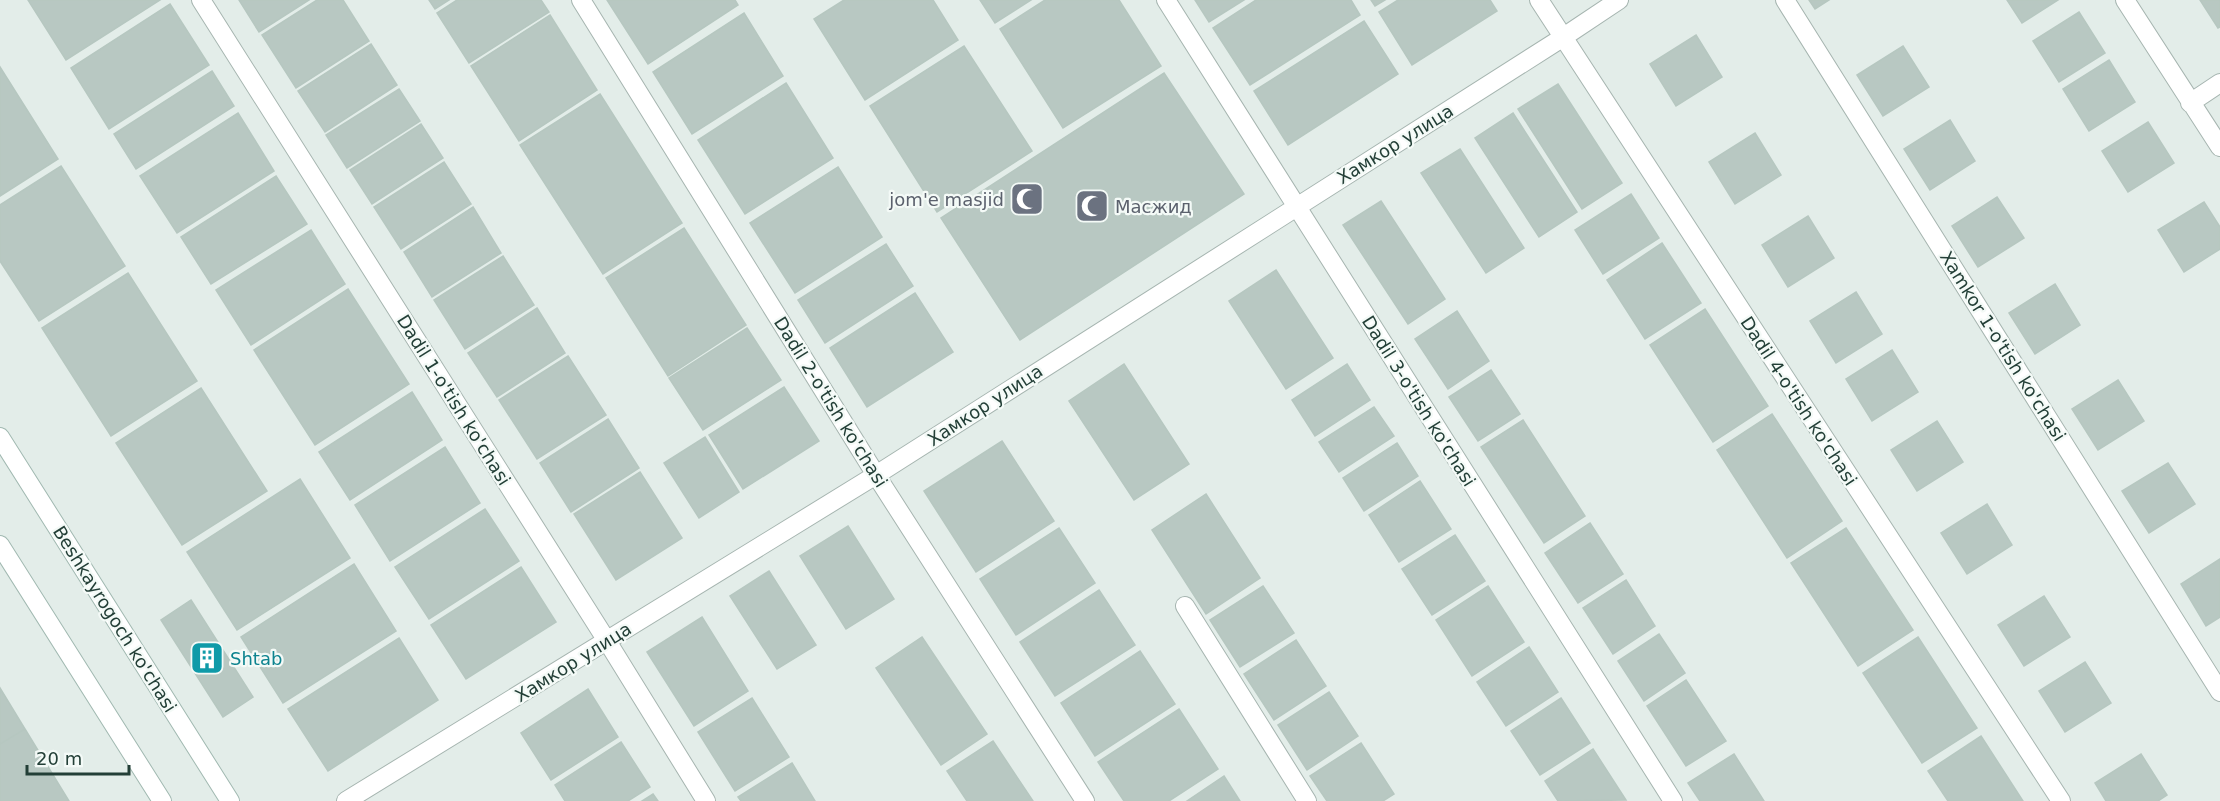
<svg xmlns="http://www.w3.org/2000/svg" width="2220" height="801" font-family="'DejaVu Sans',sans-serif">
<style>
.building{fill:#b8c8c2;stroke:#b6c7c0;stroke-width:1.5}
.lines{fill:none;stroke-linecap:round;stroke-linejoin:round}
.street-casing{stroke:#a6b5b0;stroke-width:20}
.secondary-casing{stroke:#a1b9b1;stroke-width:20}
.street{stroke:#fff;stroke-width:18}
.secondary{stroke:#fff;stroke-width:18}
.labels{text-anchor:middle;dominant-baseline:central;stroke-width:4.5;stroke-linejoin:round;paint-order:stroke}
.street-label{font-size:18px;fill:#233f37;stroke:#f4faf7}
.worship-label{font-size:18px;fill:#5b616d;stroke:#f4faf7;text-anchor:end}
.culture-label{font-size:18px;fill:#0d838f;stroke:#f4faf7;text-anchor:start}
</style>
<rect width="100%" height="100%" fill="#e3ede9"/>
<path class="building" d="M 28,0 L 160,0 L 66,60 Z
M 239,0 L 309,0 L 259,32 Z
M 317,0 L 343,0 L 369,41 L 296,88 L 262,35 Z
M 429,0 L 449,0 L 435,9 Z
M 457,0 L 541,0 L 549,12 L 469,63 L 437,13 Z
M 607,0 L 735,0 L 738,5 L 648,64 Z
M 844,0 L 933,0 L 958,40 L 865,100 L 814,19 Z
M 980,0 L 1031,0 L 995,23 Z
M 1045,0 L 1119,0 L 1161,66 L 1063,128 L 1000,29 Z
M 1195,0 L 1244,0 L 1209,22 Z
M 1256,0 L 1351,0 L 1360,15 L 1250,85 L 1213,28 Z
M 1371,0 L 1385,0 L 1375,6 Z
M 1398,0 L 1490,0 L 1497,11 L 1412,65 L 1379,12 Z
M 1809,0 L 1829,0 L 1815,9 Z
M 2007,0 L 2058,0 L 2022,23 Z
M 2200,0 L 2220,0 L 2220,27 L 2218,28 Z
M 170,4 L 209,65 L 109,129 L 71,68 Z
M 2079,12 L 2105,53 L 2059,82 L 2033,41 Z
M 744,13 L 783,76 L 692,134 L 653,72 Z
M 550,15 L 597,90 L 519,141 L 471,66 Z
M 1364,21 L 1398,74 L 1288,145 L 1254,91 Z
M 1696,35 L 1722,77 L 1676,106 L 1650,64 Z
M 371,44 L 397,85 L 325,132 L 298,91 Z
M 964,46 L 1032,151 L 937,212 L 870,106 Z
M 1903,46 L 1929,87 L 1883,116 L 1857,75 Z
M 2109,60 L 2135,102 L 2089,131 L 2063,89 Z
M 0,67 L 58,159 L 0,196 Z
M 212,71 L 234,106 L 136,169 L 114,134 Z
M 1164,73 L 1244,194 L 1020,340 L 941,218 Z
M 786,83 L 833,158 L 745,214 L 698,140 Z
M 1558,84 L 1622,183 L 1582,209 L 1518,109 Z
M 399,89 L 420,121 L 347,168 L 326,135 Z
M 600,94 L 682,223 L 603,274 L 520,145 Z
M 238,113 L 274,171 L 177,233 L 140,176 Z
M 1513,113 L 1577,212 L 1539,237 L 1475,138 Z
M 1950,120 L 1975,161 L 1930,190 L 1904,149 Z
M 2148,122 L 2174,163 L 2128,192 L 2102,151 Z
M 421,124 L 443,158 L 372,204 L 350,170 Z
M 1755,133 L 1781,175 L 1735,204 L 1709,162 Z
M 1460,149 L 1524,248 L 1486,273 L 1421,173 Z
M 444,162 L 471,204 L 401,249 L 374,207 Z
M 61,166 L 125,266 L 39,321 L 0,261 L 0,205 Z
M 838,167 L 882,237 L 795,293 L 750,223 Z
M 276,176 L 307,224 L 211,284 L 181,237 Z
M 1631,194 L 1659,238 L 1603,274 L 1575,230 Z
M 1997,197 L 2024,238 L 1978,267 L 1952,226 Z
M 1381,201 L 1445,299 L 1408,324 L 1343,225 Z
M 2204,202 L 2220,227 L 2220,249 L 2184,272 L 2158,230 Z
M 473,207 L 501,253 L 432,297 L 404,252 Z
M 1808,216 L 1834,258 L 1788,287 L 1762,245 Z
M 684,228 L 746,325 L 668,376 L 606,278 Z
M 311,230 L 345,284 L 251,345 L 216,290 Z
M 1662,243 L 1701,303 L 1645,339 L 1607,280 Z
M 886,244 L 913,286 L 825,343 L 798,300 Z
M 503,256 L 534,305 L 465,349 L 434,300 Z
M 1276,270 L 1333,358 L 1286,389 L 1229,301 Z
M 128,273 L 197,381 L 111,436 L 42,328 Z
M 2055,284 L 2080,325 L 2035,354 L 2009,313 Z
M 348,289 L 409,384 L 315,445 L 254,350 Z
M 1856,292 L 1882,334 L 1836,363 L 1810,321 Z
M 915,293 L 953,352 L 867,407 L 830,348 Z
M 537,308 L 565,353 L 497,397 L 468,353 Z
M 1705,309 L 1768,406 L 1713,442 L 1650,345 Z
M 1457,311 L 1489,361 L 1448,389 L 1415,339 Z
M 747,328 L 781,380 L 703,430 L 669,378 Z
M 1892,350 L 1918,392 L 1872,421 L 1846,379 Z
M 568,356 L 606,415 L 537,459 L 499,400 Z
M 1124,364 L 1189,464 L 1134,500 L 1069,401 Z
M 1347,364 L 1370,400 L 1315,436 L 1292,400 Z
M 1491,370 L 1520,414 L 1478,441 L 1449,397 Z
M 2118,380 L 2144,421 L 2098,450 L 2072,409 Z
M 784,387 L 819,441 L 743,489 L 709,435 Z
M 201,388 L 267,491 L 182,545 L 116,443 Z
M 412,392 L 442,440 L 350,500 L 319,452 Z
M 1374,407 L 1394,436 L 1339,472 L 1319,442 Z
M 1772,414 L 1842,521 L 1787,558 L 1717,450 Z
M 608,419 L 639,468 L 571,512 L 540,463 Z
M 1523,420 L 1585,516 L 1544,543 L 1481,447 Z
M 1937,421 L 1963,462 L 1917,491 L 1891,450 Z
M 705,437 L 739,492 L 699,518 L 664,463 Z
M 1002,441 L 1054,521 L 976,572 L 924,491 Z
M 1397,443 L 1418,476 L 1364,511 L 1343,478 Z
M 445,447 L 480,503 L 390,561 L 355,505 Z
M 2168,463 L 2195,504 L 2149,533 L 2122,491 Z
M 640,472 L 682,538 L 616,580 L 574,514 Z
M 300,479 L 350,558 L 237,630 L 187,552 Z
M 1420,481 L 1451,529 L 1399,562 L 1369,515 Z
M 1206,494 L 1260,578 L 1206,614 L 1152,530 Z
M 1987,504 L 2012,545 L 1967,574 L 1941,533 Z
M 485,509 L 519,561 L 429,619 L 395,567 Z
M 1590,523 L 1623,574 L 1578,603 L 1545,553 Z
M 848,526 L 894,599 L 846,629 L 800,556 Z
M 1059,528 L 1095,583 L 1016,635 L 980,579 Z
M 1846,528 L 1913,630 L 1858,666 L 1791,563 Z
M 1455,535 L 1485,581 L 1432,615 L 1402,569 Z
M 2220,559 L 2220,617 L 2206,626 L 2181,584 Z
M 354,564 L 396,631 L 283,703 L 241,637 Z
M 521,567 L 556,622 L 466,679 L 431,625 Z
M 769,571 L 816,645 L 777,669 L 730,596 Z
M 1626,580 L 1655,626 L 1613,654 L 1583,608 Z
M 1263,586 L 1294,633 L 1240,667 L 1210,620 Z
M 1488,586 L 1524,642 L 1472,676 L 1436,620 Z
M 1099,590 L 1135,645 L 1055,696 L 1020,642 Z
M 2044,596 L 2070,637 L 2024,666 L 1998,625 Z
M 191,600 L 253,697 L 223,717 L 161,620 Z
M 702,617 L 748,691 L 694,726 L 647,652 Z
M 1659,634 L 1685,673 L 1644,701 L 1618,661 Z
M 922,637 L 987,734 L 941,765 L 876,668 Z
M 1918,637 L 1977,728 L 1922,763 L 1863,673 Z
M 399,638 L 438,700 L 328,771 L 288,709 Z
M 1296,640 L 1326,686 L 1274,720 L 1244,674 Z
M 1529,647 L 1558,692 L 1506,726 L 1477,682 Z
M 1140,651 L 1175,704 L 1095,756 L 1061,703 Z
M 2085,662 L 2111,703 L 2065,732 L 2039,691 Z
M 1686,680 L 1726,741 L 1686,766 L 1647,706 Z
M 0,688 L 25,729 L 0,744 Z
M 588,689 L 618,737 L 551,780 L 521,733 Z
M 1329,692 L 1358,736 L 1307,770 L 1278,725 Z
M 752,698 L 789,757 L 735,791 L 698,732 Z
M 1561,698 L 1590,743 L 1540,775 L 1511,731 Z
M 1179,709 L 1218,769 L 1169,801 L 1124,801 L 1098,762 Z
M 25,729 L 69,801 L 0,801 L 0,744 Z
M 1981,736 L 2023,801 L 1948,801 L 1928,771 Z
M 993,741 L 1033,801 L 967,801 L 947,771 Z
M 621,742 L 650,787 L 628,801 L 565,801 L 555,785 Z
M 1361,743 L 1394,794 L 1383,801 L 1327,801 L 1310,776 Z
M 1593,749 L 1626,800 L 1558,801 L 1545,781 Z
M 1734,754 L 1764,801 L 1700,801 L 1688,783 Z
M 2141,754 L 2167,795 L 2158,801 L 2106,801 L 2095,783 Z
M 792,763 L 815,801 L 741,801 L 738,797 Z
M 1224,776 L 1240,801 L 1187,801 Z
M 653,794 L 658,801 L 642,801 Z"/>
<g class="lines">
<defs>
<path id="street" d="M 201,0 L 607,641 L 706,801
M 581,0 L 876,475 L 1085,801
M 1166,0 L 1673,801
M 1539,0 L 2061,801
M 1785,0 L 2220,692
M 2125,0 L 2220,147
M 2190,103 L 2220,83
M 1185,606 L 1307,801
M 346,801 L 876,475 L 1562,38 L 1619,0"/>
<path id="secondary" d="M 0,437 L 230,801
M 0,545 L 162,801"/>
</defs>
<use href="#street" class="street-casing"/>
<use href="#secondary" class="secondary-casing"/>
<use href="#street" class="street"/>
<use href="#secondary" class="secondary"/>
</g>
<defs>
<symbol id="mosque-square" viewBox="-11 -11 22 22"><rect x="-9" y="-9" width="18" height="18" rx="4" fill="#6b7280" stroke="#f4faf7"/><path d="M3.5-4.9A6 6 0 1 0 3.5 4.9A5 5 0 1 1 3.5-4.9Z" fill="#fff"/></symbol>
<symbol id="building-square" viewBox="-11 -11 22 22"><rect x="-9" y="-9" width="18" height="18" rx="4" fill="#0f9aa8" stroke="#f4faf7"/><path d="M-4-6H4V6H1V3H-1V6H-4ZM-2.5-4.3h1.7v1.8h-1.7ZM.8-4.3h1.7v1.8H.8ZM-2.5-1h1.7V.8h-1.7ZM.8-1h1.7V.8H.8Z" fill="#fff"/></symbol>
</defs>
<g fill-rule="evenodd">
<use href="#mosque-square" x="1008" y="180" width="38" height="38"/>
<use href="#mosque-square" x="1073" y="187" width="38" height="38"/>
<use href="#building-square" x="188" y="639" width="38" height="38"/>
</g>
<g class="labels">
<g class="street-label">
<text transform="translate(1395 144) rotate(-32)">Хамкор улица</text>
<text transform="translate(2003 346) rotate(58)">Xamkor 1-o'tish ko'chasi</text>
<text transform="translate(454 400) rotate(58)">Dadil 1-o'tish ko'chasi</text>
<text transform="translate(1419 401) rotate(58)">Dadil 3-o'tish ko'chasi</text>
<text transform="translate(1799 401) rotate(57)">Dadil 4-o'tish ko'chasi</text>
<text transform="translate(831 402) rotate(58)">Dadil 2-o'tish ko'chasi</text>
<text transform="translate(985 405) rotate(-33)">Хамкор улица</text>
<text transform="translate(115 619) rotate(58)">Beshkayrogoch ko'chasi</text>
<text transform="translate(573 662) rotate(-32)">Хамкор улица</text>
</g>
<g class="worship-label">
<text x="1004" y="199">jom'e masjid</text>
<text x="1115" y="206" text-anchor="start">Масжид</text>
</g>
<g class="culture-label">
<text x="230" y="658">Shtab</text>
</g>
</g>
<path d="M27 765v9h102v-9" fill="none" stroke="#233f37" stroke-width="3"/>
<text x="36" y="765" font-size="18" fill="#233f37" stroke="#f4faf7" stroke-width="4.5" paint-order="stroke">20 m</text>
</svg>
